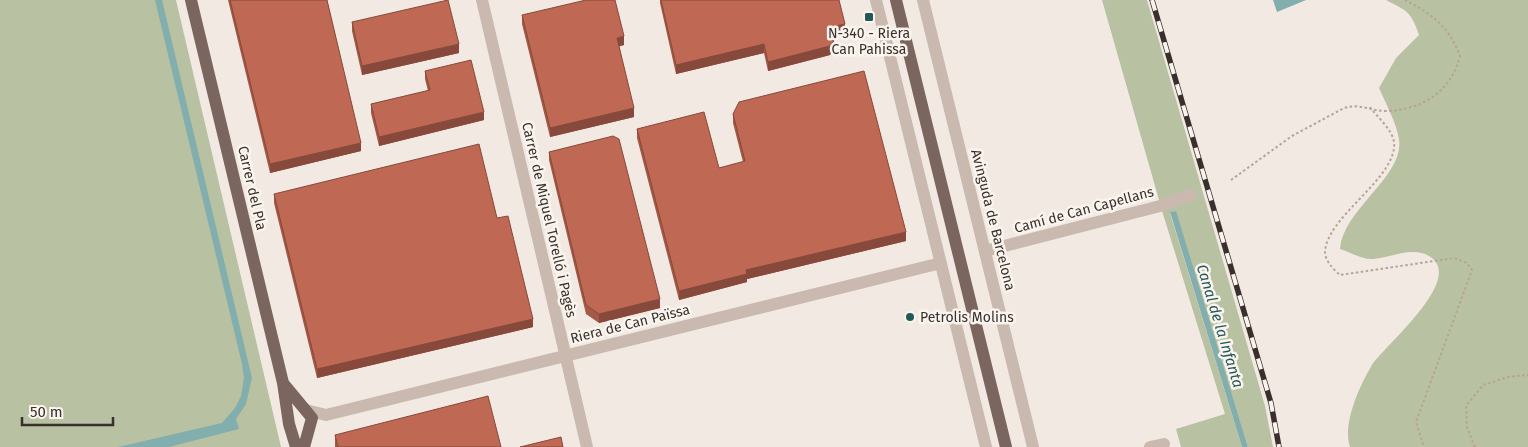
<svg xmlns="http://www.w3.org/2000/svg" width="1528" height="447" font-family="'Fira Sans',sans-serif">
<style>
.green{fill:#b8c1a2}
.water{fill:#82aead}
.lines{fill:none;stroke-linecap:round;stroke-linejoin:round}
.path{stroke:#b6a398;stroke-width:2;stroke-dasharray:2.5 2.5;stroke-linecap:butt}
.minor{stroke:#cab9ae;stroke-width:12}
.major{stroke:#7a665e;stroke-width:12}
.rail-casing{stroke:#392f2c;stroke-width:5.5}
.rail{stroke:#faf4ee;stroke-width:4;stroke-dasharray:11;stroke-linecap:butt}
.wall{fill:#a45948}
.shaded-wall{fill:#86493b}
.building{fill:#bf6854;stroke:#86493b}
.poi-dot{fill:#235859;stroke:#faf4ee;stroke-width:2}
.labels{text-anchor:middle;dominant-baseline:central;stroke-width:5;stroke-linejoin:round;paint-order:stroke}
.poi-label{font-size:14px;fill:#392f2c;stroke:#faf4ee}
.street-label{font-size:14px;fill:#392f2c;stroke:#faf4ee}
.water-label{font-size:15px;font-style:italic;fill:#235859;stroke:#faf4ee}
</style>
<rect width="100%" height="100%" fill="#f2eae2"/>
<path class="green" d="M 0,0 L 176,0 L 281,447 L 0,447 Z
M 1102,0 L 1147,0 L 1265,406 L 1273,447 L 1248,447 L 1175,211 L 1170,213 L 1242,447 L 1181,447 L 1176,429 L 1225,414 L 1163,214 Z
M 1386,0 L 1528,0 L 1528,447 L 1350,447 C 1342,424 1360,385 1372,365 C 1384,346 1467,278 1429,256 C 1412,246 1390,258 1373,259 C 1363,260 1350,252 1340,249 C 1343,209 1405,176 1399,139 C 1396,122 1386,104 1379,88 L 1396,58 L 1419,35 C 1411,11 1407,11 1386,0 Z"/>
<path class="water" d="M 155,0 L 162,0 L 252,378 L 246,404 L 236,419 L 239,429 L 169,447 L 118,447 L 222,423 L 235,408 L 241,396 L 244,378 L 242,364 Z
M 1273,0 L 1306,0 L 1277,12 Z
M 1176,211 L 1248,447 L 1242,447 L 1170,212 Z"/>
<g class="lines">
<path class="path" d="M 1370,107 C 1377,117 1392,129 1394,142 C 1398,178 1325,217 1325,253 C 1326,262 1334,270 1340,275 L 1454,258 L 1467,263 L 1472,270 L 1416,422 L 1424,447
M 1231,180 L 1292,136 L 1344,108 C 1360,103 1370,111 1386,111 C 1422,110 1451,92 1460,56 C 1448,25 1433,15 1405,0
M 1475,447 L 1467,428 L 1466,406 L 1483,385 L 1508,377 L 1528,375"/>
<path class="minor" d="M 482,0 L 587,447
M 876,0 L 986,447
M 923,0 L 1033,447
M 985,251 L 1160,206 L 1191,195
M 306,410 L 326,415 L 941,263
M 1150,447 L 1164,444"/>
<path class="major" d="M 191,0 L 283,383 L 289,424 L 296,447
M 896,0 L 1006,447
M 283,383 L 312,418 L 304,447"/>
<defs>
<path id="rail" d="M 1152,0 L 1271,403 L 1279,447"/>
</defs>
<use href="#rail" class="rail-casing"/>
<use href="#rail" class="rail"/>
</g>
<path class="wall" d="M 228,0 L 327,0 L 361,151 L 270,173 Z
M 660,0 L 839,0 L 845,32 L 833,35 L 834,48 L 830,55 L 768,71 L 764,53 L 676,74 L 660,3 Z
M 522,15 L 624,45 L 619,46 L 634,117 L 550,137 L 522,24 Z
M 352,22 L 459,53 L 362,75 L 352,31 Z
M 425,71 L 484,120 L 379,146 L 371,113 L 371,104 L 428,91 L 425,79 Z
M 733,114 L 906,241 L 747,279 L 747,282 L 679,300 L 637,138 L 637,129 L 719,168 L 743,162 L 733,123 Z
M 549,152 L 660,308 L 599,323 L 586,314 L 549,160 Z
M 274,194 L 497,218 L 533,327 L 317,378 L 274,203 Z
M 335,435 L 501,447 L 335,447 Z"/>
<path class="shaded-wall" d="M 845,24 L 845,32 L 831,36 L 831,27 Z
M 624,36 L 624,45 L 617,47 L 617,38 Z
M 834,40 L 834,48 L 830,55 L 768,71 L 768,62 Z
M 459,44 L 459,53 L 362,75 L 362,66 Z
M 764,44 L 764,53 L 676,74 L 676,65 Z
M 634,108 L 634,117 L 550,137 L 550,128 Z
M 484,112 L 484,120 L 379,146 L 379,137 Z
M 361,143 L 361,151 L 270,173 L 270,164 Z
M 906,232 L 906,241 L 747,279 L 747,282 L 679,300 L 679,291 L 746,270 Z
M 660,299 L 660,308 L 599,323 L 599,314 Z
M 533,319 L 533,327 L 317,378 L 317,369 Z"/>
<path class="building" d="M 230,0 L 327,0 L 361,143 L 270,164 Z
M 448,0 L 459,44 L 362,66 L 352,22 Z
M 586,0 L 615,0 L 624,36 L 617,38 L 634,108 L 550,128 L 522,15 Z
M 661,0 L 839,0 L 845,24 L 831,27 L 834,40 L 830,46 L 768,62 L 764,44 L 676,65 Z
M 471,60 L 484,112 L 379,137 L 371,104 L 430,90 L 425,71 Z
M 864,71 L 906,232 L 746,270 L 747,274 L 679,291 L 637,129 L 704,112 L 719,168 L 745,161 L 733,114 L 739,102 Z
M 613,136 L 619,139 L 660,299 L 599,314 L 586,305 L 549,152 Z
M 479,144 L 497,218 L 508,216 L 533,319 L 317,369 L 274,194 Z
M 488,396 L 501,447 L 338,447 L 335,435 Z
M 561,437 L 563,447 L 520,447 Z"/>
<g class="poi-dot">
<rect x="864" y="12" width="10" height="10" rx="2.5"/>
<circle cx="910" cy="317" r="5"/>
</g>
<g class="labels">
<g class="poi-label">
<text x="869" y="33">N-340 - Riera<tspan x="869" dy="16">Can Pahissa</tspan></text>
<text x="920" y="317" text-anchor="start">Petrolis Molins</text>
</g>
<g class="street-label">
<text transform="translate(252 188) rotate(77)">Carrer del Pla</text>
<text transform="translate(1084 210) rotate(-15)">Camí de Can Capellans</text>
<text transform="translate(549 220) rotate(77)">Carrer de Miquel Torelló i Pagès</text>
<text transform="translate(993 220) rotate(76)">Avinguda de Barcelona</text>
<text transform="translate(630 324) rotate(-14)">Riera de Can Païssa</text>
</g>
<g class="water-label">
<text transform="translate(1220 326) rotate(73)">Canal de la Infanta</text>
</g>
</g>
<path d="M22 417v8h91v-8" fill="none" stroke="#392f2c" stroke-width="2.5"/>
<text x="30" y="417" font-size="15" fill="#392f2c" stroke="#faf4ee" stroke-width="4" paint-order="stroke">50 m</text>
</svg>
